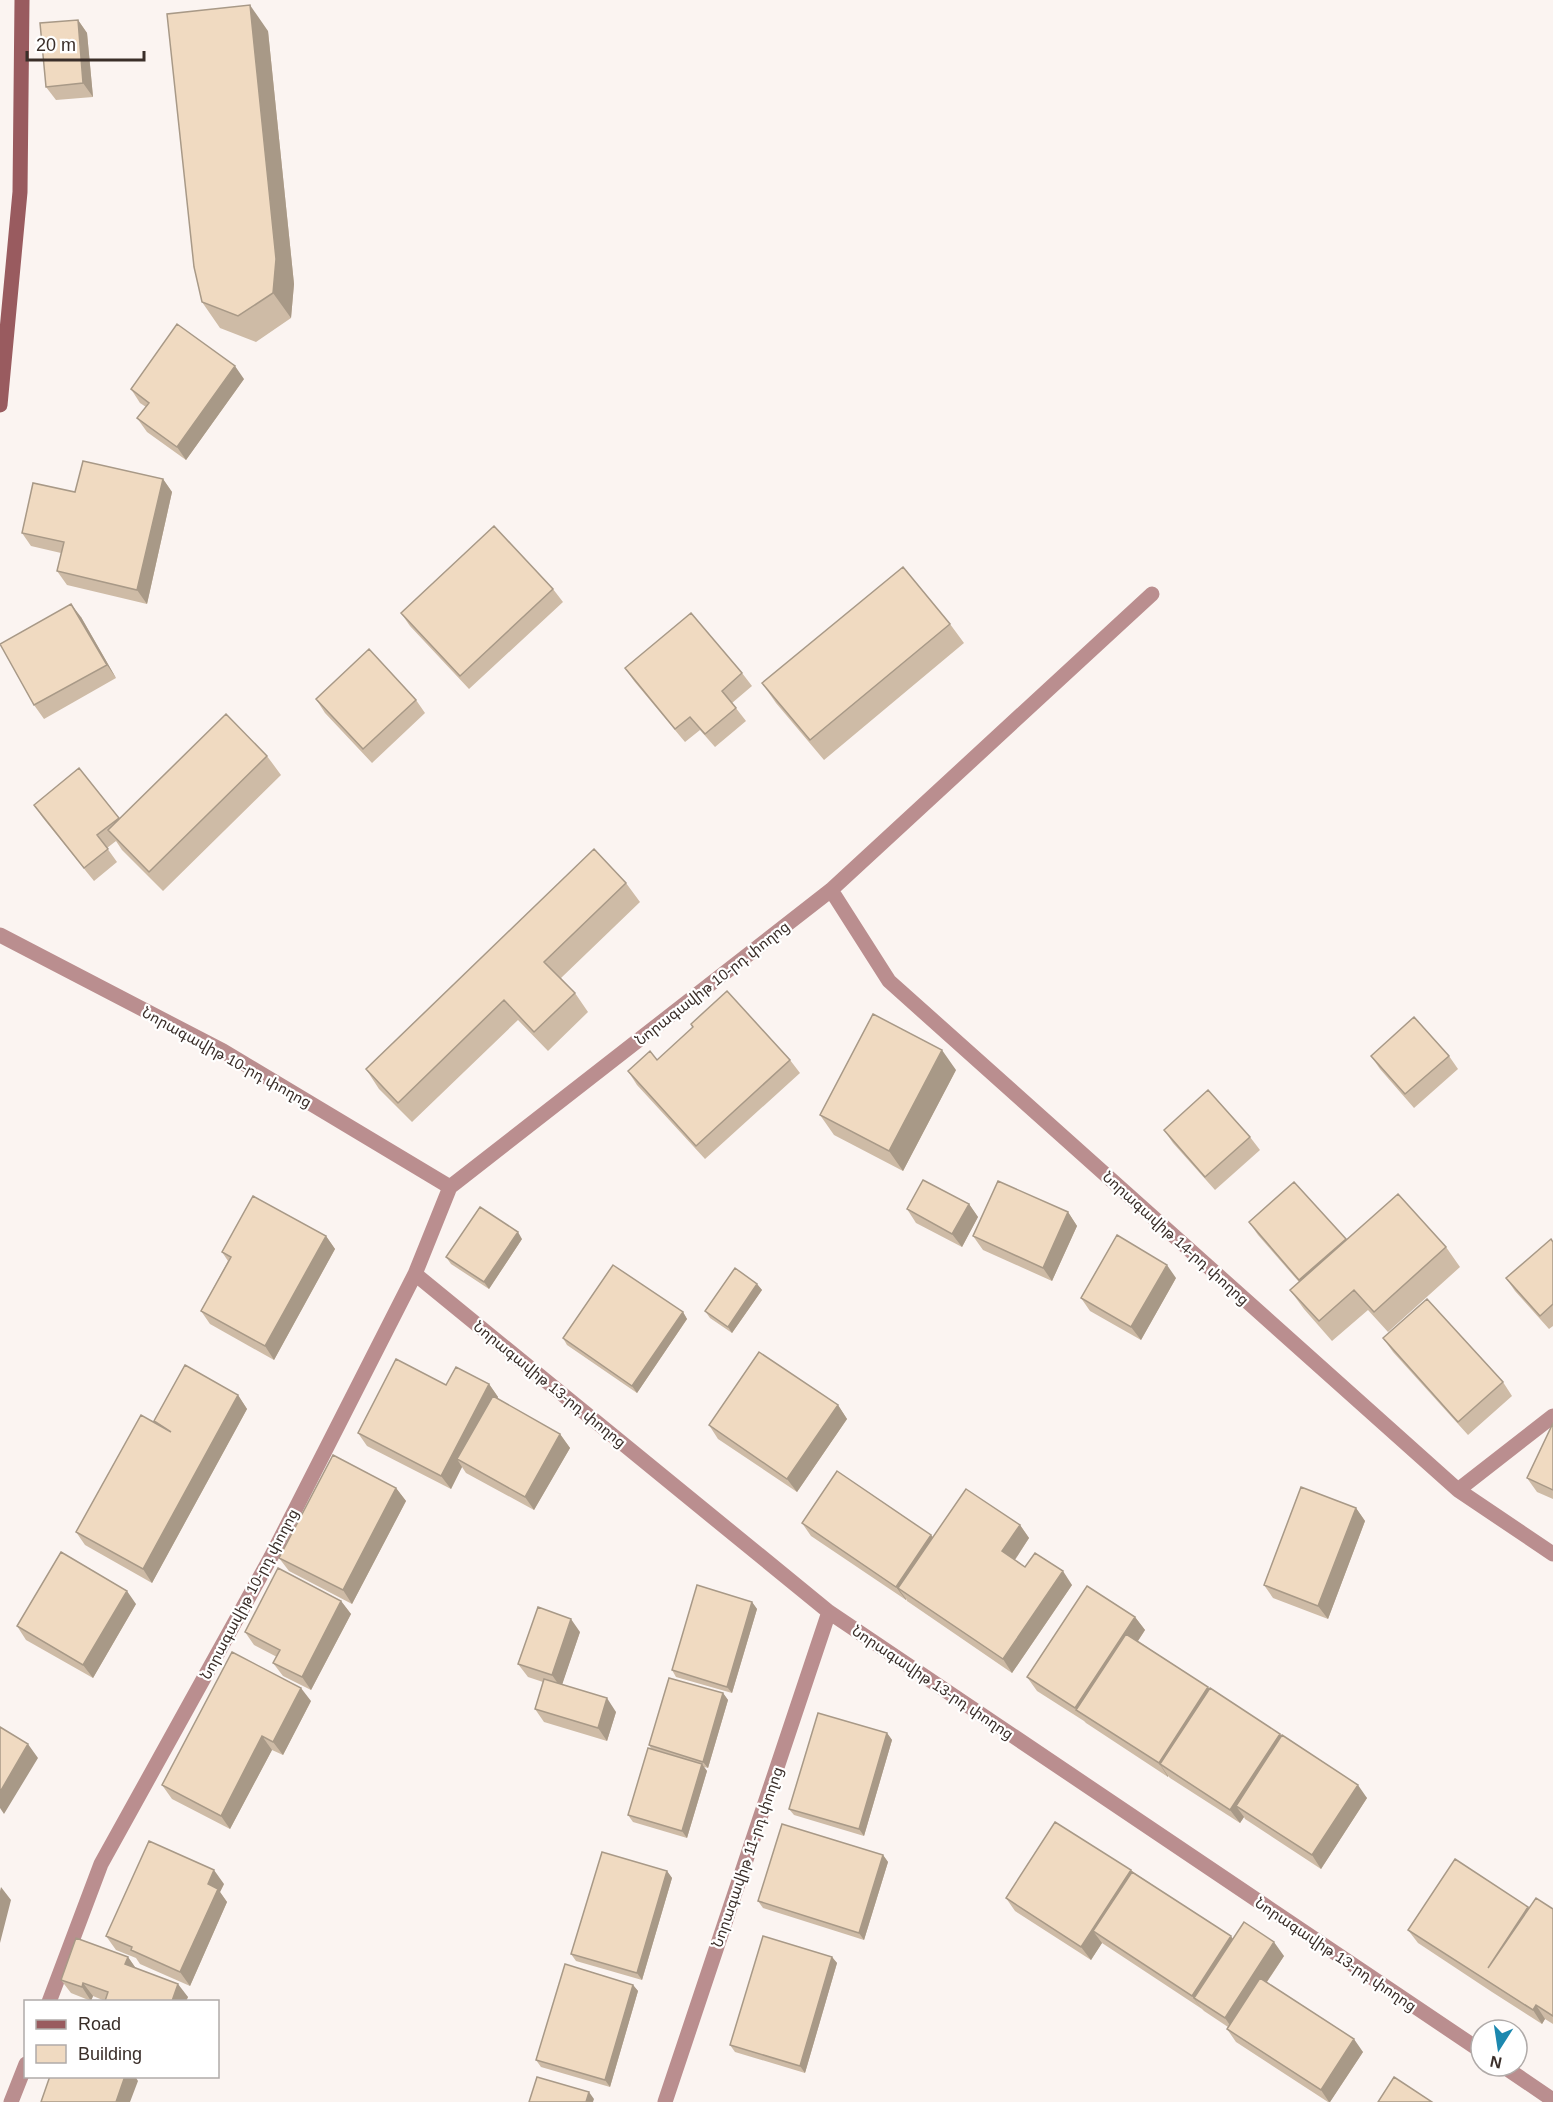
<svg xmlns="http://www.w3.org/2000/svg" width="1553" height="2102" font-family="Helvetica,'Noto Sans Armenian',sans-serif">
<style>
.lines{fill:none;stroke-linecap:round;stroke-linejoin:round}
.minor{stroke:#ba8e8f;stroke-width:15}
.secondary{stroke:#995b5f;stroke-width:15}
.wall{fill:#cebba6}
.shaded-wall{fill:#a89987}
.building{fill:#f0dac1;stroke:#a89987;stroke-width:1.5}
.labels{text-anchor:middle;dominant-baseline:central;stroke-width:4.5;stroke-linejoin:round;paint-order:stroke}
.street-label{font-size:15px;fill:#3a2e29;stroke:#fff}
</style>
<rect width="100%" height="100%" fill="#fbf4f1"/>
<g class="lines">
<path class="minor" d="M 831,890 L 889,981 L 1458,1490 L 1553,1554
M 0,935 L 223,1051 L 450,1187
M 415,1274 L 829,1612 L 1481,2051
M 1458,1490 L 1553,1416
M 49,2002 L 101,1864 L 271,1557 L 415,1274 L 450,1187 L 831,890 L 1152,594
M 1503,2066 L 1553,2100
M 11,2102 L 26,2064
M 665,2102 L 829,1612"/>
<path class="secondary" d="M 0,405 L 20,192 L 22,0"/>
</g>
<path class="wall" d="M 78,20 L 87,33 L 93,97 L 56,100 L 46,87 Z
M 268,31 L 294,284 L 291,318 L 256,342 L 220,328 L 202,302 Z
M 244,379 L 186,460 L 147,432 L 137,418 L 146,407 L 140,403 L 131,389 Z
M 163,479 L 172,492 L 147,604 L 67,585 L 57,571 L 61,553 L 31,546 L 22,533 L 75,492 Z
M 553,589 L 563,602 L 469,689 L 410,626 L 401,613 Z
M 81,617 L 116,678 L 44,719 L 34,705 Z
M 950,624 L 964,643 L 824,760 L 776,703 L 762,683 Z
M 625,668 L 742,673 L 752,686 L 732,703 L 746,721 L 715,747 L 700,730 L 685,742 L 634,681 Z
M 316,699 L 416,700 L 425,713 L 372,763 L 325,713 Z
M 267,756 L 281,775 L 163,891 L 122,850 L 116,841 L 107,848 L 117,862 L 94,881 L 43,818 L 34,805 L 79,768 L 120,819 Z
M 626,883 L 640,902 L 561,978 L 575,993 L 588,1012 L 548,1051 L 518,1020 L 412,1122 L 379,1089 L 366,1069 Z
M 1371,1056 L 1449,1056 L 1458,1069 L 1414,1108 L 1380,1069 Z
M 657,1060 L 790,1060 L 800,1073 L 705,1159 L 637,1085 L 628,1071 Z
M 956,1070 L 903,1171 L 834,1135 L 820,1115 Z
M 1164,1130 L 1250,1137 L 1260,1150 L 1215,1190 L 1173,1143 Z
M 1294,1182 L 1346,1240 L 1446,1247 L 1460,1267 L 1388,1332 L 1368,1310 L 1332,1341 L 1304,1309 L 1290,1290 L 1299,1282 L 1258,1235 L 1249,1222 Z
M 969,1204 L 978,1217 L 962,1247 L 916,1223 L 907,1209 Z
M 1068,1212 L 1077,1226 L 1052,1281 L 983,1250 L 973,1236 Z
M 326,1236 L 335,1249 L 274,1360 L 210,1324 L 201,1311 L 228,1261 L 222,1252 Z
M 522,1239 L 489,1289 L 451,1264 L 446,1257 Z
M 1553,1242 L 1553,1326 L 1549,1329 L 1515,1291 L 1506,1278 Z
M 1176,1278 L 1141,1340 L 1090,1311 L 1081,1298 Z
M 757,1284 L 762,1290 L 732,1333 L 710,1318 L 705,1311 Z
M 683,1312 L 687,1319 L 637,1393 L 567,1345 L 563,1338 Z
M 1383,1338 L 1503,1382 L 1512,1396 L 1468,1435 L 1393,1352 Z
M 489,1384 L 498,1397 L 498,1399 L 560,1434 L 570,1448 L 534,1510 L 466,1473 L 462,1467 L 451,1489 L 367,1446 L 358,1433 L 446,1385 Z
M 238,1395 L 247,1409 L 152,1583 L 85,1545 L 76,1532 L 156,1423 L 154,1421 Z
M 838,1405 L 847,1419 L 797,1492 L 718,1439 L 709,1425 Z
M 1553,1423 L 1553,1499 L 1537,1492 L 1527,1478 Z
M 396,1488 L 406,1501 L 352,1604 L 289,1571 L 279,1558 Z
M 1356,1508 L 1365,1521 L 1328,1619 L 1273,1598 L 1264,1585 Z
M 802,1523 L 931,1535 L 933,1537 L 1020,1525 L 1029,1538 L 1015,1560 L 1025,1567 L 1072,1585 L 1012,1673 L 907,1601 L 906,1599 L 906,1600 L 811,1536 Z
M 341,1601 L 351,1614 L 311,1690 L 283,1676 L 273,1663 L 277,1657 L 254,1645 L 245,1632 Z
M 752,1602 L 757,1609 L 732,1693 L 676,1677 L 672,1670 Z
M 136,1604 L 93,1678 L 26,1640 L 17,1626 Z
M 1135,1617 L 1145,1630 L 1138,1641 L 1209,1689 L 1280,1734 L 1282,1736 L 1367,1798 L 1321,1869 L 1245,1819 L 1244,1817 L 1240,1823 L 1170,1778 L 1168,1776 L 1168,1777 L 1086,1723 L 1084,1721 L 1037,1691 L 1027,1677 Z
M 580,1632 L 562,1684 L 616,1712 L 607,1741 L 544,1722 L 535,1709 L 543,1682 L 528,1677 L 518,1664 Z
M 723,1693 L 728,1700 L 708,1768 L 704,1767 L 707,1771 L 687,1838 L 633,1822 L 628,1815 L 652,1750 L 649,1745 Z
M 311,1701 L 283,1755 L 272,1750 L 230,1829 L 172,1799 L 162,1785 Z
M 887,1733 L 892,1740 L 864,1836 L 794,1815 L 789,1809 Z
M 883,1855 L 888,1862 L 864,1940 L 763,1908 L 758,1901 Z
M 1131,1870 L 1133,1872 L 1233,1939 L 1284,1956 L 1267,1982 L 1363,2052 L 1330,2102 L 1328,2102 L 1236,2042 L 1227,2029 L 1228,2027 L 1204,2011 L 1202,2009 L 1102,1943 L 1091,1960 L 1015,1911 L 1006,1898 Z
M 667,1871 L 672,1878 L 642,1980 L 576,1961 L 571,1954 Z
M 224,1884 L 220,1892 L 227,1902 L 190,1986 L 140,1964 L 136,1958 L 116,1950 L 106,1936 Z
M 1529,1908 L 1553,1909 L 1553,2024 L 1545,2019 L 1542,2024 L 1492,1992 L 1418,1943 L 1408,1930 Z
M 128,1957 L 135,1967 L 188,1997 L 186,2001 L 105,2001 L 93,1996 L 91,2001 L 71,1993 L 61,1980 Z
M 832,1957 L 837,1963 L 805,2073 L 735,2052 L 730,2045 Z
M 633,1985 L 638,1991 L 610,2087 L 541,2067 L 536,2060 Z"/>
<path class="shaded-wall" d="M 250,5 L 268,31 L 294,284 L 291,318 L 273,293 Z
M 78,20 L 87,33 L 93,97 L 83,83 Z
M 235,366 L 244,379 L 186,460 L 177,447 Z
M 163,479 L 172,492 L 147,604 L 137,590 Z
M 71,604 L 81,617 L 116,678 L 107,665 Z
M 942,1050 L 956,1070 L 903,1171 L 889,1151 Z
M 969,1204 L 978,1217 L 962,1247 L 952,1234 Z
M 1068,1212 L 1077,1226 L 1052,1281 L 1043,1268 Z
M 518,1232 L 522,1239 L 489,1289 L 484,1282 Z
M 326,1236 L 335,1249 L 274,1360 L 265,1346 Z
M 1167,1265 L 1176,1278 L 1141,1340 L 1131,1327 Z
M 757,1284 L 762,1290 L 732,1333 L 728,1327 Z
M 683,1312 L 687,1319 L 637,1393 L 632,1386 Z
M 489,1384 L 498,1397 L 464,1463 L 457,1459 L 462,1467 L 451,1489 L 441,1476 Z
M 238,1395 L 247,1409 L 152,1583 L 143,1569 Z
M 838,1405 L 847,1419 L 797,1492 L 787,1479 Z
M 560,1434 L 570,1448 L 534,1510 L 525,1497 Z
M 396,1488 L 406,1501 L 352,1604 L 343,1590 Z
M 1356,1508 L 1365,1521 L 1328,1619 L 1318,1606 Z
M 1020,1525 L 1029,1538 L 1012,1564 L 1002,1551 Z
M 931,1535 L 941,1549 L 898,1588 L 906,1599 L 906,1600 L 896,1587 Z
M 1063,1571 L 1072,1585 L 1012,1673 L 1003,1659 Z
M 127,1591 L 136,1604 L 93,1678 L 83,1665 Z
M 341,1601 L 351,1614 L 311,1690 L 302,1677 Z
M 752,1602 L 757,1609 L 732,1693 L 727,1687 Z
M 1135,1617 L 1145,1630 L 1088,1717 L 1075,1708 Z
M 571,1619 L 580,1632 L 561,1688 L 552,1675 Z
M 1208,1687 L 1218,1700 L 1160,1764 L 1168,1776 L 1168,1777 L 1159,1763 Z
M 301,1688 L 311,1701 L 283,1755 L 273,1742 Z
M 723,1693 L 728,1700 L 708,1768 L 703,1762 Z
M 607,1698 L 616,1712 L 607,1741 L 598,1728 Z
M 887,1733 L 892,1740 L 864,1836 L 859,1829 Z
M 1280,1734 L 1290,1747 L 1236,1806 L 1244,1817 L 1240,1823 L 1230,1810 Z
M 262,1736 L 272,1750 L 230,1829 L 221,1816 Z
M 28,1744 L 38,1758 L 4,1814 L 0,1808 L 0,1792 Z
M 702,1764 L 707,1771 L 687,1838 L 682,1831 Z
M 1358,1785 L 1367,1798 L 1321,1869 L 1312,1855 Z
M 883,1855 L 888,1862 L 864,1940 L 859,1933 Z
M 214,1870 L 224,1884 L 220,1892 L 227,1902 L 190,1986 L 180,1972 L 208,1884 Z
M 1131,1870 L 1141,1884 L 1093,1931 L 1102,1943 L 1091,1960 L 1081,1947 Z
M 667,1871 L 672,1878 L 642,1980 L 637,1973 Z
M 1,1887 L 11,1900 L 0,1943 L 0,1891 Z
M 1231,1936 L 1240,1950 L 1194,1998 L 1202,2009 L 1192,1996 Z
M 1274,1942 L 1284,1956 L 1234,2031 L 1225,2018 Z
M 128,1957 L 137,1970 L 125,1964 Z
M 832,1957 L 837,1963 L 805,2073 L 800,2066 Z
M 83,1983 L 93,1996 L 91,2001 L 82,1987 Z
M 178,1984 L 188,1997 L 186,2001 L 172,2001 Z
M 633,1985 L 638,1991 L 610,2087 L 605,2080 Z
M 1536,2005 L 1545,2019 L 1542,2024 L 1533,2010 Z
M 1354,2039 L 1363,2052 L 1330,2102 L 1329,2102 L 1321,2090 Z
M 125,2076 L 135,2076 L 138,2081 L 130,2102 L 116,2102 Z
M 589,2092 L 594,2099 L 593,2102 L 586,2102 Z"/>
<path class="building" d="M 250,5 L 276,259 L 273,293 L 238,316 L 202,302 L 194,267 L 167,14 Z
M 78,20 L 83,83 L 46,87 L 40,23 Z
M 177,324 L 235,366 L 177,447 L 137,418 L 149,403 L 131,389 Z
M 83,461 L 163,479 L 137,590 L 57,571 L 64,542 L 22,533 L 33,483 L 75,492 Z
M 494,526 L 553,589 L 460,676 L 401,613 Z
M 903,567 L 950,624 L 810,740 L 762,683 Z
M 71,604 L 107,665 L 34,705 L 0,644 Z
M 691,613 L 742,673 L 722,691 L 736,708 L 705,734 L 690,717 L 675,729 L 625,668 Z
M 369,649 L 416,700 L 363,749 L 316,699 Z
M 226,714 L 267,756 L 149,872 L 108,830 Z
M 79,768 L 119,818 L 97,835 L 108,849 L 84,868 L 34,805 Z
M 594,849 L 626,883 L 544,962 L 575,993 L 534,1032 L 504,1000 L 398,1103 L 366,1069 Z
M 727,991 L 790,1060 L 696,1146 L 628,1071 L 650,1051 L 657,1060 L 693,1027 L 691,1024 Z
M 873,1014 L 942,1050 L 889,1151 L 820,1115 Z
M 1414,1017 L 1449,1056 L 1405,1094 L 1371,1056 Z
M 1208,1090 L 1250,1137 L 1205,1177 L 1164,1130 Z
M 923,1180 L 969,1204 L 952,1234 L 907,1209 Z
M 998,1181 L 1068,1212 L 1043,1268 L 973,1236 Z
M 1294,1182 L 1346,1239 L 1299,1280 L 1249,1222 Z
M 1398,1194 L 1446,1247 L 1374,1312 L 1354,1290 L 1319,1321 L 1290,1290 Z
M 253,1196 L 326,1236 L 265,1346 L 201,1311 L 231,1257 L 222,1252 Z
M 480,1207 L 518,1232 L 484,1282 L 446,1257 Z
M 1117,1235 L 1167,1265 L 1131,1327 L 1081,1298 Z
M 1551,1239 L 1553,1242 L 1553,1304 L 1540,1316 L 1506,1278 Z
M 613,1265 L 683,1312 L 632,1386 L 563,1338 Z
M 735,1268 L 757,1284 L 728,1327 L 705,1311 Z
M 1427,1299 L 1503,1382 L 1458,1422 L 1383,1338 Z
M 759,1352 L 838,1405 L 787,1479 L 709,1425 Z
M 396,1359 L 446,1385 L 456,1367 L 489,1384 L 441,1476 L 358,1433 Z
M 185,1365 L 238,1395 L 143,1569 L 76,1532 L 141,1415 L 171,1432 L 154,1421 Z
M 493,1396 L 560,1434 L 525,1497 L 457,1459 Z
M 1553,1423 L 1553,1490 L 1527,1478 Z
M 333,1455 L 396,1488 L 343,1590 L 279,1558 Z
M 837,1471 L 931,1535 L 896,1587 L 802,1523 Z
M 1301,1487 L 1356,1508 L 1318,1606 L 1264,1585 Z
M 966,1489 L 1020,1525 L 1002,1551 L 1025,1567 L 1035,1553 L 1063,1571 L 1003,1659 L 898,1588 Z
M 61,1552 L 127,1591 L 83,1665 L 17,1626 Z
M 278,1568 L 341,1601 L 302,1677 L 273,1663 L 280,1650 L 245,1632 Z
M 697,1585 L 752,1602 L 727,1687 L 672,1670 Z
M 1087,1586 L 1135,1617 L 1075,1708 L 1027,1677 Z
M 538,1607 L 571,1619 L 552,1675 L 518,1664 Z
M 1126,1634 L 1208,1687 L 1159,1763 L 1076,1710 Z
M 232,1652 L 301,1688 L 273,1742 L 262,1736 L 221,1816 L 162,1785 Z
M 669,1678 L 723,1693 L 703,1762 L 649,1745 Z
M 544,1679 L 607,1698 L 598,1728 L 535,1709 Z
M 1210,1688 L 1280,1734 L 1230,1810 L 1160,1764 Z
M 818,1713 L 887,1733 L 859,1829 L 789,1809 Z
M 0,1727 L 28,1744 L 0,1792 Z
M 1282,1735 L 1358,1785 L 1312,1855 L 1236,1806 Z
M 648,1748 L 702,1764 L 682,1831 L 628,1815 Z
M 1055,1822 L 1131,1870 L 1081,1947 L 1006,1898 Z
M 782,1824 L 883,1855 L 859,1933 L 758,1901 Z
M 149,1841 L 214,1870 L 208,1884 L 218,1889 L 180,1972 L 131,1950 L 132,1947 L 106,1936 Z
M 602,1852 L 667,1871 L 637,1973 L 571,1954 Z
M 1455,1859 L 1528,1907 L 1488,1968 L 1536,1898 L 1553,1909 L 1553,2016 L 1536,2005 L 1533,2010 L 1408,1930 Z
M 1132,1872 L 1231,1936 L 1192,1996 L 1093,1931 Z
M 1244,1922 L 1274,1942 L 1225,2018 L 1194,1998 Z
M 763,1936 L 832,1957 L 800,2066 L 730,2045 Z
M 76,1938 L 128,1957 L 125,1964 L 178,1984 L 172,2001 L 105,2001 L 108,1992 L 83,1983 L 82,1987 L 61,1980 Z
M 565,1964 L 633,1985 L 605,2080 L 536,2060 Z
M 1260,1978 L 1354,2039 L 1321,2090 L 1227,2029 Z
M 50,2076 L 125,2076 L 116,2102 L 41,2102 Z
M 537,2077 L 589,2092 L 586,2102 L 529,2102 Z
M 1394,2077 L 1432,2102 L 1378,2102 Z"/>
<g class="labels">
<g class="street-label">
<text transform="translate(712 983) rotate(-38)">Նորագավիթ 10-րդ փողոց</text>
<text transform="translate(227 1057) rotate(29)">Նորագավիթ 10-րդ փողոց</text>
<text transform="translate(1176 1238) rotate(42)">Նորագավիթ 14-րդ փողոց</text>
<text transform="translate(550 1384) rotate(39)">Նորագավիթ 13-րդ փողոց</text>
<text transform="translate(249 1594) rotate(-62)">Նորագավիթ 10-րդ փողոց</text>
<text transform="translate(933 1682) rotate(34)">Նորագավիթ 13-րդ փողոց</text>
<text transform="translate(747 1857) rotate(-71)">Նորագավիթ 11-րդ փողոց</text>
<text transform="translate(1336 1954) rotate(34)">Նորագավիթ 13-րդ փողոց</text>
</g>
</g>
<rect x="24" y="2000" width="195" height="78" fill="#ffffff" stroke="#b0aba9" stroke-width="1.5"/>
<rect x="36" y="2020" width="30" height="9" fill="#995b5f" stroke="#b0aba9" stroke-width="1.5"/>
<text x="78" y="2030" font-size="18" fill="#3a2e29">Road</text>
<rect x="36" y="2045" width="30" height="18" fill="#f0dac1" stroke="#b0aba9" stroke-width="1.5"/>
<text x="78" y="2060" font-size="18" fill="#3a2e29">Building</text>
<g transform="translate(1499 2048) rotate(192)"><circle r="28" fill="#ffffff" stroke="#b0aba9" stroke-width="1.5"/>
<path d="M0-4.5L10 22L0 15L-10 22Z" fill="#1c88af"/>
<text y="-9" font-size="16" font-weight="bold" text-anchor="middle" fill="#3a2e29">N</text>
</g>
<path d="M27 51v9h117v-9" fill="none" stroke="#3a2e29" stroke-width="3"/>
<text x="36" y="51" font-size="18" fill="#3a2e29" stroke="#ffffff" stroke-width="4.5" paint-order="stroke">20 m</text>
</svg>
